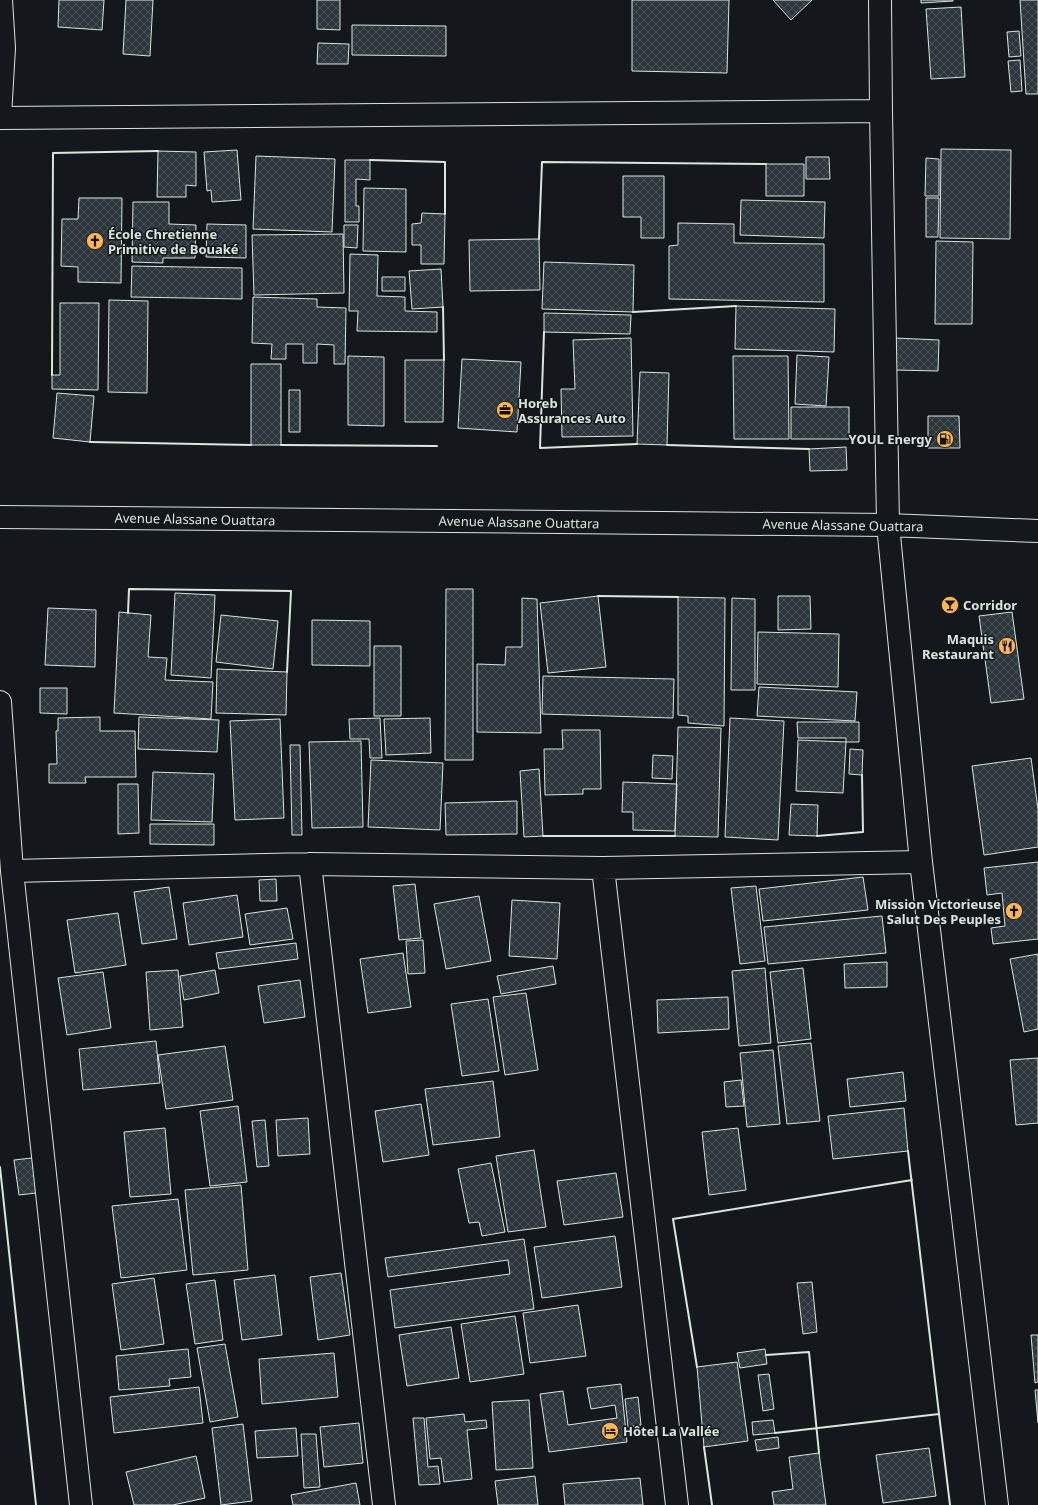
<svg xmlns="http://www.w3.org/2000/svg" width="1038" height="1505" font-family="'Noto Sans',sans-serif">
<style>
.building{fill:url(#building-cross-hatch);stroke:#d8e6dc}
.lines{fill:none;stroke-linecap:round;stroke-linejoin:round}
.minor-casing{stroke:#d8e6dc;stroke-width:24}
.minor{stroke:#14181c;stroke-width:22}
.wall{stroke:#d8e6dc;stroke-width:2}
.labels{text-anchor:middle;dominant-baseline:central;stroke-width:3;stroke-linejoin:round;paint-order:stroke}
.poi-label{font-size:13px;font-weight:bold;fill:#d8e6dc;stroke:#14181c;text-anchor:start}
.street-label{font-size:13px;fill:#d8e6dc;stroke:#14181c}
</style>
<defs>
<pattern id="building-cross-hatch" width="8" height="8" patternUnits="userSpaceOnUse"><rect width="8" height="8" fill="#2c363c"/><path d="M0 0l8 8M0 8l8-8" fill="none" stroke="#4a5358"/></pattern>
</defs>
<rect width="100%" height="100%" fill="#14181c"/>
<path class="building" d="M 59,0 L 104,0 L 102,30 L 58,27 Z
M 126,0 L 153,0 L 150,56 L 123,54 Z
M 317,0 L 340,0 L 340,30 L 317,29 Z
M 632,0 L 729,0 L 727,73 L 632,71 Z
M 773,0 L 812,0 L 791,20 Z
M 921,0 L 953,0 L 953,1 L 921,3 Z
M 1020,0 L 1038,0 L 1038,94 L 1026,94 Z
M 961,7 L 965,77 L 931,79 L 926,9 Z
M 352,25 L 446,26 L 446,56 L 352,55 Z
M 1019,31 L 1021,56 L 1009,57 L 1007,32 Z
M 318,43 L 349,44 L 348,64 L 317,64 Z
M 1020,60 L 1022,91 L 1011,92 L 1008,61 Z
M 941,149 L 1011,150 L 1010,239 L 940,238 Z
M 237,150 L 241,200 L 212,202 L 211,190 L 207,191 L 204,152 Z
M 158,151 L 196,152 L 196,186 L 186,185 L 186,197 L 157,197 Z
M 256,156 L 335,159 L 332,232 L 253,229 Z
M 806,157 L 829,157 L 830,179 L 806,179 Z
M 926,158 L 939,159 L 939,196 L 925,196 Z
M 345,160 L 370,160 L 370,180 L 356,179 L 356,206 L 359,206 L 359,222 L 345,222 Z
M 766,164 L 804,164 L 804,196 L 766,196 Z
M 623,176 L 664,176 L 664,238 L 641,238 L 641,217 L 623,217 Z
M 364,188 L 406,189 L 406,252 L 363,251 Z
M 79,198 L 122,198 L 121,283 L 78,282 L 78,267 L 61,266 L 62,219 L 78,219 Z
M 926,198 L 939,198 L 938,237 L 926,237 Z
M 741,200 L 825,202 L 824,238 L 740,235 Z
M 133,202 L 169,202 L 169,224 L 196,225 L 195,258 L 163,258 L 163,263 L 132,262 Z
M 422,213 L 445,214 L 444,264 L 421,264 L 421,245 L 412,245 L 412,224 L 421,223 Z
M 678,223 L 734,224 L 734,243 L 824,244 L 824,302 L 669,299 L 669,246 L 678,245 Z
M 207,224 L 246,225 L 246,258 L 206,257 Z
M 344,225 L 358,225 L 357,248 L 344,247 Z
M 343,234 L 344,293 L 254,295 L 252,235 Z
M 539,239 L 540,290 L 470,291 L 469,240 Z
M 936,241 L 973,242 L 972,324 L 935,324 Z
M 350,254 L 378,255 L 377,296 L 405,297 L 405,311 L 437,312 L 437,332 L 357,331 L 358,311 L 349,311 Z
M 544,262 L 634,265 L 633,312 L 542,309 Z
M 132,266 L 242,268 L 242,299 L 131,297 Z
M 441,269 L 443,307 L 412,309 L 409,271 Z
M 382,277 L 405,277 L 405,291 L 382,291 Z
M 253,297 L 317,299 L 317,307 L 346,308 L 345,364 L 334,364 L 334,345 L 317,344 L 317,363 L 303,363 L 303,344 L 286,344 L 286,359 L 271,359 L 272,344 L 252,343 Z
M 109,300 L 148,301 L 147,393 L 108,392 Z
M 60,303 L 99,303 L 98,390 L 52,389 L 52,375 L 60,375 Z
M 736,306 L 835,309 L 834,352 L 735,349 Z
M 544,313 L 631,315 L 630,334 L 544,332 Z
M 631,338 L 633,436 L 562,437 L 561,389 L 575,389 L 573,340 Z
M 895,338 L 939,340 L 938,371 L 894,370 Z
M 797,355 L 829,357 L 826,406 L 795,404 Z
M 348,356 L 384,357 L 384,426 L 348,425 Z
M 733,356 L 788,356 L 789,439 L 734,439 Z
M 462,359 L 521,362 L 517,432 L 458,428 Z
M 405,360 L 444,360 L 443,422 L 405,422 Z
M 251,364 L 281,364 L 281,445 L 251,445 Z
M 640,372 L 669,373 L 667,445 L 637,444 Z
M 289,390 L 300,390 L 300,432 L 289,432 Z
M 57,393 L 94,396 L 90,442 L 53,438 Z
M 791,407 L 849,407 L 849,439 L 791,439 Z
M 928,416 L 959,416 L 960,448 L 928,448 Z
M 846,447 L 847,470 L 810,471 L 809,449 Z
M 446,589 L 473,589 L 473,760 L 445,760 Z
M 175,593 L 215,595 L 211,678 L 171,675 Z
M 598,596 L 606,667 L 548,673 L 540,603 Z
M 778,596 L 810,596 L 811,629 L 778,630 Z
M 678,597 L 725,598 L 724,726 L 688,723 L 688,716 L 678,715 Z
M 522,598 L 537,599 L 541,733 L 477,732 L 477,664 L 505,665 L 506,647 L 522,647 Z
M 732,598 L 755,599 L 755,690 L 731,690 Z
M 48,608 L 96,610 L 95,667 L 45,665 Z
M 119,612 L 151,615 L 148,657 L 167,658 L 165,680 L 213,682 L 211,719 L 114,713 Z
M 1012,612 L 1024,699 L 991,703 L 979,616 Z
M 221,615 L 278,621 L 273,669 L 216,662 Z
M 312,620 L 370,621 L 370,666 L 312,665 Z
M 758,632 L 839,634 L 838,687 L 757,684 Z
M 374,646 L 401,646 L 401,716 L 374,716 Z
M 217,669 L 287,672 L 286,715 L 216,713 Z
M 543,676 L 674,679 L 673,718 L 542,714 Z
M 759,687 L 857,692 L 855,721 L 757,716 Z
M 40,688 L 67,688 L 67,714 L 40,713 Z
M 100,717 L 100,731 L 135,731 L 136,777 L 85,777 L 86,783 L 49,783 L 49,764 L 57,764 L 56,731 L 58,731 L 58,718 Z
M 139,717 L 219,720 L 217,752 L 138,749 Z
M 380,718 L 382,758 L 370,758 L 369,739 L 350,739 L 349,719 Z
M 430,718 L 431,753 L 386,755 L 384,719 Z
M 730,718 L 784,721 L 778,840 L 725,837 Z
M 280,719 L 284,818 L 235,820 L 230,721 Z
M 797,722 L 859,722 L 859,742 L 846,742 L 846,738 L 798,738 Z
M 678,727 L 721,728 L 718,837 L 675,836 Z
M 562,730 L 600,730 L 601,789 L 583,789 L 583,794 L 545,795 L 544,749 L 563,749 Z
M 798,740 L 846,742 L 843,793 L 796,791 Z
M 361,741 L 363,827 L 312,828 L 309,742 Z
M 290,745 L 300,745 L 302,835 L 292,835 Z
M 850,749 L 863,750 L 862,775 L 849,774 Z
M 653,755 L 673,756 L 672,779 L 652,778 Z
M 1031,758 L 1038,809 L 1038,847 L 984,855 L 972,766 Z
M 371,760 L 443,763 L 440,830 L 368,827 Z
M 539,769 L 543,836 L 524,837 L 520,771 Z
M 153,772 L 214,774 L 212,822 L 151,820 Z
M 623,782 L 677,784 L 675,831 L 633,830 L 633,812 L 622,812 Z
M 118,784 L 138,784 L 139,833 L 118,834 Z
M 517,801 L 517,834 L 446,835 L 445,803 Z
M 791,804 L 818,805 L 817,836 L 789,835 Z
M 150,824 L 214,824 L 214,845 L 150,844 Z
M 1038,862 L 1038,939 L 993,944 L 991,928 L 1005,926 L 1002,893 L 987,895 L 984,868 Z
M 863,877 L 868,910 L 763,921 L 759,889 Z
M 276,879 L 277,901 L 260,901 L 259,880 Z
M 415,884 L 421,938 L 399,940 L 393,886 Z
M 756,886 L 765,961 L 740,964 L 731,888 Z
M 169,887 L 177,939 L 142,944 L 134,892 Z
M 237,895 L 243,937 L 189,945 L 183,903 Z
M 479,896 L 491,961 L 446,969 L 434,904 Z
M 512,900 L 560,903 L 557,959 L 509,956 Z
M 287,908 L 293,939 L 250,945 L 245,914 Z
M 118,913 L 126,965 L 75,973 L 67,920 Z
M 882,916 L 886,953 L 768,964 L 764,927 Z
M 423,940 L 425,973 L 408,974 L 406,941 Z
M 296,943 L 298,959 L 219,969 L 216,953 Z
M 403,953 L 411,1007 L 368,1013 L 360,959 Z
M 1038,954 L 1038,1029 L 1024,1032 L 1010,959 Z
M 887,962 L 887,987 L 845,988 L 844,964 Z
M 553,966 L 556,984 L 501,994 L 497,976 Z
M 765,968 L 771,1043 L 739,1046 L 732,971 Z
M 803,968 L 811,1039 L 778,1043 L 770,972 Z
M 178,970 L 183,1027 L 150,1030 L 146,972 Z
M 215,970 L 219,993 L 184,1000 L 180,976 Z
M 103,972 L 111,1028 L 67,1035 L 58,978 Z
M 300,980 L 305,1017 L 264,1023 L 258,986 Z
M 526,993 L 538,1070 L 505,1075 L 493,997 Z
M 728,997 L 729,1029 L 658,1033 L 657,1000 Z
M 488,999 L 499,1071 L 462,1076 L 451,1004 Z
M 156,1041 L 160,1083 L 83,1090 L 79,1049 Z
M 811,1043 L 820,1121 L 787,1124 L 778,1046 Z
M 225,1046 L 233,1100 L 166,1109 L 158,1055 Z
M 773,1050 L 780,1124 L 747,1127 L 740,1053 Z
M 1038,1058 L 1038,1123 L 1016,1125 L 1010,1060 Z
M 903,1072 L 906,1101 L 850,1107 L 847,1079 Z
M 741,1080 L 744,1106 L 726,1107 L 724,1082 Z
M 493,1081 L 500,1137 L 433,1145 L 425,1089 Z
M 421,1104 L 429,1155 L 383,1162 L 375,1111 Z
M 238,1106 L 247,1182 L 210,1186 L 200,1111 Z
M 904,1108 L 908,1151 L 833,1159 L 828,1116 Z
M 308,1118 L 310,1154 L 278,1156 L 276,1120 Z
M 265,1120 L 269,1166 L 257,1167 L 252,1121 Z
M 165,1128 L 171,1194 L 130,1197 L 124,1132 Z
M 738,1128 L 746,1190 L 709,1195 L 702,1132 Z
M 534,1150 L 546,1227 L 508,1232 L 496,1156 Z
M 40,1157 L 45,1192 L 19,1195 L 14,1160 Z
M 491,1163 L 505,1232 L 482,1236 L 479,1222 L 469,1223 L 458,1169 Z
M 616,1173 L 623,1217 L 564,1225 L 557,1181 Z
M 241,1185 L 248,1270 L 193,1275 L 185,1190 Z
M 178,1199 L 187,1270 L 121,1278 L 112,1206 Z
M 615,1236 L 622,1287 L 542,1298 L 534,1247 Z
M 524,1239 L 534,1309 L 395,1328 L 390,1290 L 510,1274 L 508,1260 L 388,1277 L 385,1258 Z
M 341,1273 L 350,1335 L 318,1340 L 310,1277 Z
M 275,1275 L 282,1335 L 242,1340 L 234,1280 Z
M 154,1278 L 164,1344 L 121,1350 L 112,1284 Z
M 215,1280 L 223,1340 L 195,1344 L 186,1284 Z
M 812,1282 L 817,1332 L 803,1334 L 797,1283 Z
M 578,1305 L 586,1356 L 530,1363 L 523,1313 Z
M 515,1316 L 524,1374 L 470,1382 L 461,1324 Z
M 451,1327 L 459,1378 L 407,1386 L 399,1335 Z
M 1031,1335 L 1038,1335 L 1038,1382 L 1035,1383 Z
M 225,1344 L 238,1417 L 210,1422 L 197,1348 Z
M 188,1349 L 191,1377 L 169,1379 L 170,1386 L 119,1390 L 116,1356 Z
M 765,1349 L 767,1364 L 740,1368 L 737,1353 Z
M 334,1353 L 338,1397 L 262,1404 L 259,1359 Z
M 737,1362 L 748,1441 L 704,1447 L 697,1367 Z
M 769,1374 L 774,1409 L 763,1411 L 758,1375 Z
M 621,1384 L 627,1442 L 549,1452 L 540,1394 L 563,1391 L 568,1425 L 617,1418 L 615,1405 L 591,1409 L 587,1388 Z
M 199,1387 L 203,1423 L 114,1433 L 110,1397 Z
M 1035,1390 L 1038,1390 L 1038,1423 Z
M 638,1397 L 641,1425 L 628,1427 L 625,1399 Z
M 529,1400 L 533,1468 L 496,1470 L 492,1402 Z
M 464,1414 L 465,1422 L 486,1420 L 487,1428 L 467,1430 L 472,1479 L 444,1482 L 441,1458 L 430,1459 L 426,1418 Z
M 413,1418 L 424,1418 L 428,1467 L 438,1466 L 440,1484 L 419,1485 Z
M 773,1420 L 775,1433 L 753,1435 L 752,1422 Z
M 359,1423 L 363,1463 L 324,1467 L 320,1427 Z
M 243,1424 L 252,1501 L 221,1505 L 212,1428 Z
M 296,1428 L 298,1456 L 257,1458 L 255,1431 Z
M 301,1434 L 316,1434 L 320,1487 L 304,1488 Z
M 778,1437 L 779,1448 L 757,1451 L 755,1440 Z
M 929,1448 L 936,1496 L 883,1503 L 876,1455 Z
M 819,1453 L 826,1505 L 774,1505 L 772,1492 L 793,1489 L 789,1457 Z
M 196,1456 L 205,1498 L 173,1505 L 134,1505 L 126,1472 Z
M 535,1476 L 538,1505 L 498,1505 L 495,1481 Z
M 640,1478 L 643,1505 L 565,1505 L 563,1484 Z
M 356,1483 L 360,1505 L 293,1505 L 291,1495 Z"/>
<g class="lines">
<defs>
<path id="minor" d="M 880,0 L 881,111 L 888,525 L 921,862 L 997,1505
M 0,116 L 4,48 L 1,0
M 0,118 L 881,111
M 0,517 L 888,525 L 1038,531
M 0,702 L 12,871 L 81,1505
M 310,864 L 384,1505
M 603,868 L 677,1505
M 12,871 L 310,864 L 603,868 L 921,862"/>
</defs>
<use href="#minor" class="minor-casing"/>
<use href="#minor" class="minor"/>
<path class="wall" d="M 370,160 L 445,162 L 445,214
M 539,239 L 542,162 L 766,164
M 443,307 L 444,360
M 633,312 L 736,306
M 544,332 L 540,448 L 637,444
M 52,375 L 53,153 L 158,151
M 90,442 L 251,445
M 281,445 L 437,446
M 667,445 L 809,449
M 598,596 L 678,597
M 128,613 L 129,589 L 291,591 L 287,672
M 543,836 L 675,836
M 817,836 L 863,832 L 862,775
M 908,1151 L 939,1414
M 0,1167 L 36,1505
M 766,1355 L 809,1352 L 819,1453
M 697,1367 L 673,1219 L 912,1180
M 775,1433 L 939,1414 L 950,1505
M 704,1447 L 712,1505"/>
</g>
<defs>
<symbol id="church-disc" viewBox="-11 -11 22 22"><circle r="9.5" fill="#ffb74d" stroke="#14181c"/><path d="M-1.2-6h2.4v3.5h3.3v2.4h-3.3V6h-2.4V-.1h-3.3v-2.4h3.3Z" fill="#111"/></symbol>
<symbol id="office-disc" viewBox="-11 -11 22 22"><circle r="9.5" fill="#ffb74d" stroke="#14181c"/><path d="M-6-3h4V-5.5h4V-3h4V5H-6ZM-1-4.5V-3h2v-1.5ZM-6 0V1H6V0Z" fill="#111"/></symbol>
<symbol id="fuel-disc" viewBox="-11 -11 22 22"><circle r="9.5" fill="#ffb74d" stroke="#14181c"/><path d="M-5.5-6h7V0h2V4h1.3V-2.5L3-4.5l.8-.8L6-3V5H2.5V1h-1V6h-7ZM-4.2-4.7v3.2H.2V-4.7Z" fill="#111"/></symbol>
<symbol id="bar-disc" viewBox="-11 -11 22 22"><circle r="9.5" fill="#ffb74d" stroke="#14181c"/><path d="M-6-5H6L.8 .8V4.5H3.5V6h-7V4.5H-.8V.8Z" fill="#111"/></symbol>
<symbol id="restaurant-disc" viewBox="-11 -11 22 22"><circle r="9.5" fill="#ffb74d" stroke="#14181c"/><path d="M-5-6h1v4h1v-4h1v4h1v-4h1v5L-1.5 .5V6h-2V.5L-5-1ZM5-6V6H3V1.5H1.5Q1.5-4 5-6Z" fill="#111"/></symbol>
<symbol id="hotel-disc" viewBox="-11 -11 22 22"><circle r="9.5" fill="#ffb74d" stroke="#14181c"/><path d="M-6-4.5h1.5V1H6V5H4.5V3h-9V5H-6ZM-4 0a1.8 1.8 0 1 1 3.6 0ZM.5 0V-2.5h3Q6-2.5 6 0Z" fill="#111"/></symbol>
</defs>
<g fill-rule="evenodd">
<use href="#church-disc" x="85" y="231" width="20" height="20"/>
<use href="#office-disc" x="495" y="400" width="20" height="20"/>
<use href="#fuel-disc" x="935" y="429" width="20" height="20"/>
<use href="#bar-disc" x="940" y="595" width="20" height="20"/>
<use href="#restaurant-disc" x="997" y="636" width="20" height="20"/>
<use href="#church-disc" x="1004" y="901" width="20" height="20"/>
<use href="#hotel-disc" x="600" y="1421" width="20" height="20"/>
</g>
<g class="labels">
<g class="poi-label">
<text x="108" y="234">École Chretienne<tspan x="108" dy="15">Primitive de Bouaké</tspan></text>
<text x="518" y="403">Horeb<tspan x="518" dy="15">Assurances Auto</tspan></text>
<text x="932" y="439" text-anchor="end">YOUL Energy</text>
<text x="963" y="605">Corridor</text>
<text x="994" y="639" text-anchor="end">Maquis<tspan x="994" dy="15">Restaurant</tspan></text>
<text x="1001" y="904" text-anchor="end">Mission Victorieuse<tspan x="1001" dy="15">Salut Des Peuples</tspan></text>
<text x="623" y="1431">Hôtel La Vallée</text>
</g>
<g class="street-label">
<text transform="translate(195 519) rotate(1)">Avenue Alassane Ouattara</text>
<text transform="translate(519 522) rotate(1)">Avenue Alassane Ouattara</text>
<text transform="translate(843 525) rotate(1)">Avenue Alassane Ouattara</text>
</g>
</g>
</svg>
